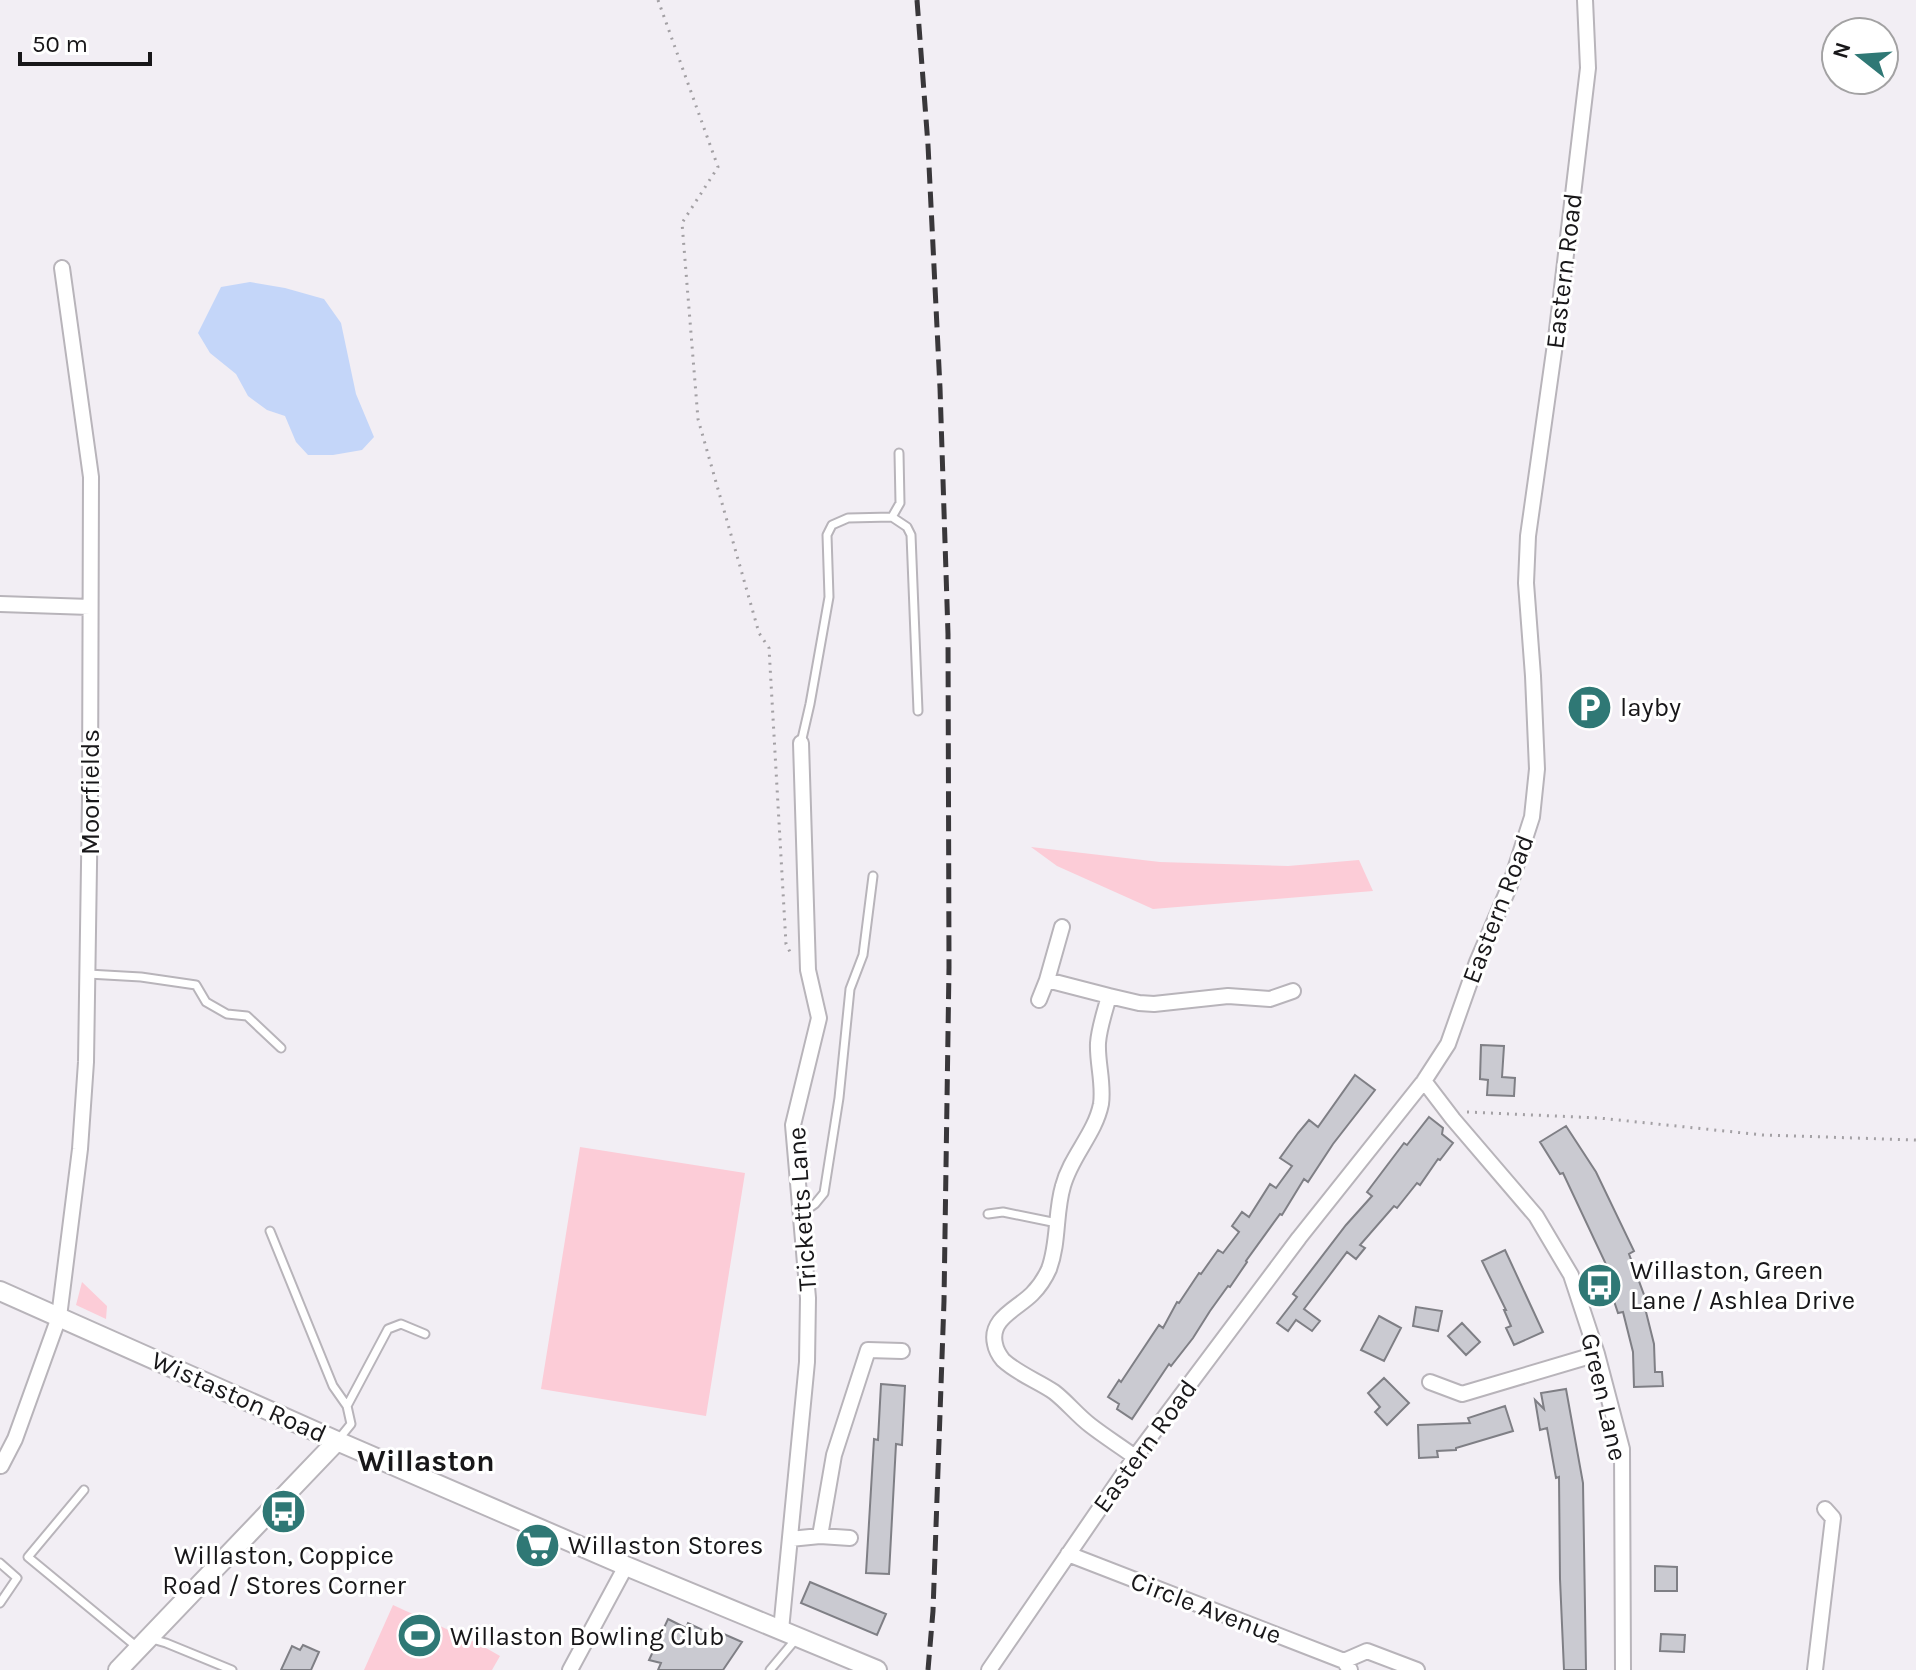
<svg xmlns="http://www.w3.org/2000/svg" width="1916" height="1670" font-family="Karla,sans-serif">
<style>
.green{fill:#fcccd7}
.water{fill:#c4d6f9}
.building{fill:#cacad1;stroke:#7f7f85;stroke-width:2}
.lines{fill:none;stroke-linecap:round;stroke-linejoin:round}
.lane-casing{stroke:#b8b4ba;stroke-width:11}
.street-casing{stroke:#b8b4ba;stroke-width:18}
.secondary-casing{stroke:#b8b4ba;stroke-width:22}
.path{stroke:#a3a0a4;stroke-width:3;stroke-dasharray:2 6;stroke-linecap:butt}
.lane{stroke:#fff;stroke-width:7}
.street{stroke:#fff;stroke-width:14}
.secondary{stroke:#fff;stroke-width:18}
.rail{stroke:#39373a;stroke-width:5;stroke-dasharray:16 8;stroke-linecap:butt}
.labels{text-anchor:middle;dominant-baseline:central;stroke-width:6;stroke-linejoin:round;paint-order:stroke}
.street-label{font-size:26px;fill:#181719;stroke:#fff}
.poi-label{font-size:26px;fill:#181719;stroke:#fff;text-anchor:start}
.quarter-label{font-size:30px;font-weight:bold;fill:#181719;stroke:#fff}
</style>
<rect width="100%" height="100%" fill="#f2eef4"/>
<path class="green" d="M 1031,847 L 1160,862 L 1288,866 L 1359,860 L 1373,891 L 1153,909 L 1057,866 Z
M 580,1147 L 745,1173 L 706,1416 L 541,1389 Z
M 82,1282 L 107,1306 L 106,1319 L 76,1305 Z
M 393,1605 C 429,1622 467,1636 500,1656 L 492,1670 L 364,1670 Z"/>
<path class="water" d="M 250,282 L 285,288 L 324,299 L 341,323 L 356,394 L 374,437 L 362,450 L 333,455 L 308,455 L 296,442 L 285,416 L 267,410 L 248,396 L 236,374 L 210,353 L 198,333 L 221,287 Z"/>
<path class="building" d="M 1481,1045 L 1504,1046 L 1502,1077 L 1515,1078 L 1514,1096 L 1487,1095 L 1488,1080 L 1480,1079 Z
M 1355,1075 L 1375,1090 L 1333,1144 L 1308,1182 L 1304,1179 L 1282,1215 L 1280,1214 L 1246,1261 L 1247,1262 L 1230,1287 L 1228,1286 L 1210,1311 L 1193,1338 L 1171,1366 L 1169,1364 L 1132,1419 L 1117,1409 L 1119,1404 L 1108,1397 L 1119,1380 L 1121,1382 L 1159,1325 L 1163,1328 L 1177,1302 L 1179,1303 L 1199,1273 L 1201,1274 L 1218,1250 L 1223,1253 L 1239,1232 L 1232,1226 L 1242,1212 L 1249,1217 L 1270,1184 L 1276,1188 L 1292,1166 L 1280,1158 L 1298,1133 L 1309,1120 L 1318,1127 Z
M 1429,1117 L 1443,1128 L 1442,1134 L 1453,1143 L 1440,1160 L 1438,1159 L 1420,1185 L 1417,1183 L 1397,1208 L 1394,1206 L 1360,1245 L 1365,1248 L 1356,1259 L 1347,1252 L 1304,1309 L 1320,1321 L 1312,1331 L 1296,1320 L 1288,1331 L 1277,1323 L 1297,1297 L 1293,1294 L 1346,1225 L 1372,1196 L 1367,1192 L 1404,1143 L 1407,1145 Z
M 1566,1126 L 1596,1172 L 1634,1251 L 1629,1254 L 1647,1303 L 1644,1304 L 1654,1344 L 1655,1372 L 1662,1372 L 1663,1386 L 1634,1387 L 1633,1352 L 1623,1312 L 1618,1313 L 1606,1277 L 1611,1275 L 1563,1173 L 1560,1174 L 1540,1142 Z
M 1505,1250 L 1543,1332 L 1514,1345 L 1506,1328 L 1511,1326 L 1504,1310 L 1506,1310 L 1482,1261 Z
M 1416,1307 L 1442,1311 L 1438,1331 L 1413,1326 Z
M 1379,1316 L 1401,1328 L 1384,1361 L 1361,1350 Z
M 1462,1323 L 1480,1342 L 1466,1355 L 1448,1336 Z
M 1384,1378 L 1409,1403 L 1387,1425 L 1375,1412 L 1380,1407 L 1368,1393 Z
M 881,1384 L 905,1386 L 902,1445 L 896,1444 L 889,1574 L 866,1573 L 874,1439 L 878,1440 Z
M 1566,1389 L 1583,1483 L 1586,1670 L 1564,1670 L 1560,1579 L 1559,1477 L 1556,1478 L 1547,1428 L 1540,1430 L 1535,1400 L 1544,1409 L 1541,1393 Z
M 1505,1406 L 1513,1431 L 1456,1448 L 1456,1450 L 1437,1451 L 1438,1457 L 1419,1458 L 1418,1425 L 1470,1423 L 1468,1418 Z
M 1655,1566 L 1677,1567 L 1677,1591 L 1655,1591 Z
M 810,1582 L 886,1614 L 877,1635 L 801,1603 Z
M 668,1619 L 686,1628 L 688,1623 L 709,1633 L 710,1628 L 742,1642 L 723,1670 L 658,1670 L 661,1663 L 649,1660 Z
M 1661,1634 L 1685,1635 L 1684,1652 L 1660,1651 Z
M 303,1645 L 319,1652 L 311,1670 L 281,1670 L 292,1646 L 300,1650 Z"/>
<g class="lines">
<defs>
<path id="lane" d="M 892,517 L 907,527 L 911,535 L 918,711
M 801,743 L 810,704 L 829,597 L 827,535 L 832,525 L 848,518 L 892,517 L 900,503 L 899,453
M 88,974 L 141,977 L 196,985 L 206,1002 L 227,1014 L 247,1016 L 281,1048
M 801,1214 L 815,1204 L 824,1193 L 839,1098 L 850,989 L 863,955 L 873,876
M 988,1214 L 1003,1212 L 1057,1223
M 270,1231 L 333,1386 L 347,1406
M 338,1440 L 351,1424 L 347,1406 L 388,1329 L 401,1324 L 425,1334
M 84,1490 L 28,1557 L 137,1647
M 0,1563 L 17,1578 L 0,1603
M 152,1639 L 166,1643 L 232,1670
M 770,1670 L 796,1639"/>
<path id="street" d="M 0,604 L 90,607
M 1062,927 L 1047,980 L 1109,996
M 1039,1000 L 1047,980
M 1424,1081 L 1453,1119 L 1536,1216 L 1571,1275 L 1597,1354 L 1622,1449 L 1623,1670
M 1430,1382 L 1462,1394 L 1597,1354
M 1135,1457 C 1120,1446 1104,1436 1090,1425 C 1077,1415 1067,1402 1054,1392 C 1038,1381 1018,1374 1003,1360 C 999,1355 996,1350 995,1344 C 989,1319 1017,1309 1032,1294 C 1039,1287 1045,1278 1049,1269 C 1059,1242 1055,1213 1063,1186 C 1071,1156 1095,1134 1101,1104 C 1104,1083 1097,1063 1098,1043 C 1099,1028 1105,1011 1109,996 L 1139,1003 L 1154,1004 L 1228,996 L 1270,999 L 1293,991
M 1,1466 L 15,1439 L 59,1317 L 80,1149 L 86,1062 L 90,800 L 91,477 L 62,268
M 820,1536 L 834,1455 L 868,1350 L 902,1351
M 790,1539 L 820,1536 L 850,1538
M 1068,1554 L 1344,1661 L 1350,1670
M 781,1630 L 807,1362 L 808,1298 L 793,1125 L 819,1018 L 808,970 L 801,743
M 1344,1661 L 1367,1651 L 1417,1670
M 570,1670 L 626,1566
M 989,1670 L 1135,1457 L 1299,1238 L 1424,1081 L 1448,1044 L 1477,962 L 1510,885 L 1532,817 L 1537,769 L 1533,676 L 1526,583 L 1528,536 L 1557,330 L 1588,68 L 1585,0
M 1815,1670 L 1833,1518 L 1825,1509"/>
<path id="secondary" d="M 0,1291 L 337,1441 L 626,1566 L 877,1670
M 118,1670 L 337,1441"/>
</defs>
<use href="#lane" class="lane-casing"/>
<use href="#street" class="street-casing"/>
<use href="#secondary" class="secondary-casing"/>
<path class="path" d="M 658,0 L 718,167 L 682,223 L 698,419 L 759,633 L 769,648 L 786,944 L 791,954
M 1467,1112 L 1599,1118 L 1763,1135 L 1916,1140"/>
<use href="#lane" class="lane"/>
<use href="#street" class="street"/>
<use href="#secondary" class="secondary"/>
<path class="rail" d="M 917,0 L 928,145 L 940,388 L 948,634 L 949,967 L 944,1301 L 933,1611 L 928,1670"/>
</g>
<defs>
<symbol id="parking-disc" viewBox="-11 -11 22 22"><circle r="9.5" fill="#2f7875" stroke="#fff"/><path d="M-3.5-5.5H1a3.5 3.5 0 0 1 0 7H-1V5.5H-3.5ZM-1-3.4V-.6H.8a1.4 1.4 0 0 0 0-2.8Z" fill="#fff"/></symbol>
<symbol id="bus-disc" viewBox="-11 -11 22 22"><circle r="9.5" fill="#2f7875" stroke="#fff"/><path d="M-5-6H5V4H4V6H2V4H-2V6H-4V4H-5ZM-3.5-4V0h7V-4ZM-3.5 1.2v1.5H-2V1.2ZM2 1.2v1.5H3.5V1.2Z" fill="#fff"/></symbol>
<symbol id="supermarket-disc" viewBox="-11 -11 22 22"><circle r="9.5" fill="#2f7875" stroke="#fff"/><path d="M-6-5.5h2.5l.6 2H6L4.5 2H-2.5L-4.4-4H-6ZM-1.5 3.2a1.3 1.3 0 1 0 .1 0ZM3 3.2a1.3 1.3 0 1 0 .1 0Z" fill="#fff"/></symbol>
<symbol id="stadium-disc" viewBox="-11 -11 22 22"><circle r="9.5" fill="#2f7875" stroke="#fff"/><path d="M0-5a6.5 5 0 1 0 0 10a6.5 5 0 1 0 0-10ZM-3.5-1.8h7v3.6h-7Z" fill="#fff"/></symbol>
</defs>
<g fill-rule="evenodd">
<use href="#parking-disc" x="1564" y="682" width="51" height="51"/>
<use href="#bus-disc" x="1574" y="1260" width="51" height="51"/>
<use href="#bus-disc" x="258" y="1486" width="51" height="51"/>
<use href="#supermarket-disc" x="512" y="1520" width="51" height="51"/>
<use href="#stadium-disc" x="394" y="1610" width="51" height="51"/>
</g>
<g class="labels">
<g class="street-label">
<text transform="translate(1564 271) rotate(-83)">Eastern Road</text>
<text transform="translate(90 792) rotate(-90)">Moorfields</text>
<text transform="translate(1498 909) rotate(-69)">Eastern Road</text>
<text transform="translate(802 1209) rotate(-94)">Tricketts Lane</text>
<text transform="translate(239 1397) rotate(24)">Wistaston Road</text>
<text transform="translate(1604 1397) rotate(77)">Green Lane</text>
<text transform="translate(1145 1446) rotate(-54)">Eastern Road</text>
<text transform="translate(1206 1608) rotate(21)">Circle Avenue</text>
</g>
<g class="poi-label">
<text x="1620" y="707">layby</text>
<text x="1630" y="1270">Willaston, Green<tspan x="1630" dy="30">Lane / Ashlea Drive</tspan></text>
<text x="568" y="1545">Willaston Stores</text>
<text x="284" y="1555" text-anchor="middle">Willaston, Coppice<tspan x="284" dy="30">Road / Stores Corner</tspan></text>
<text x="450" y="1636">Willaston Bowling Club</text>
</g>
<g class="quarter-label">
<text x="426" y="1461">Willaston</text>
</g>
</g>
<g transform="translate(1860 56) rotate(287)"><circle r="38" fill="#ffffff" stroke="#a3a2a3" stroke-width="2"/>
<path d="M0-6L14 30L0 20L-14 30Z" fill="#2f7875"/>
<text y="-12" font-size="22" font-weight="bold" text-anchor="middle" fill="#181719">N</text>
</g>
<path d="M20 52v12h130v-12" fill="none" stroke="#181719" stroke-width="4"/>
<text x="32" y="52" font-size="24" fill="#181719" stroke="#ffffff" stroke-width="6" paint-order="stroke">50 m</text>
</svg>
